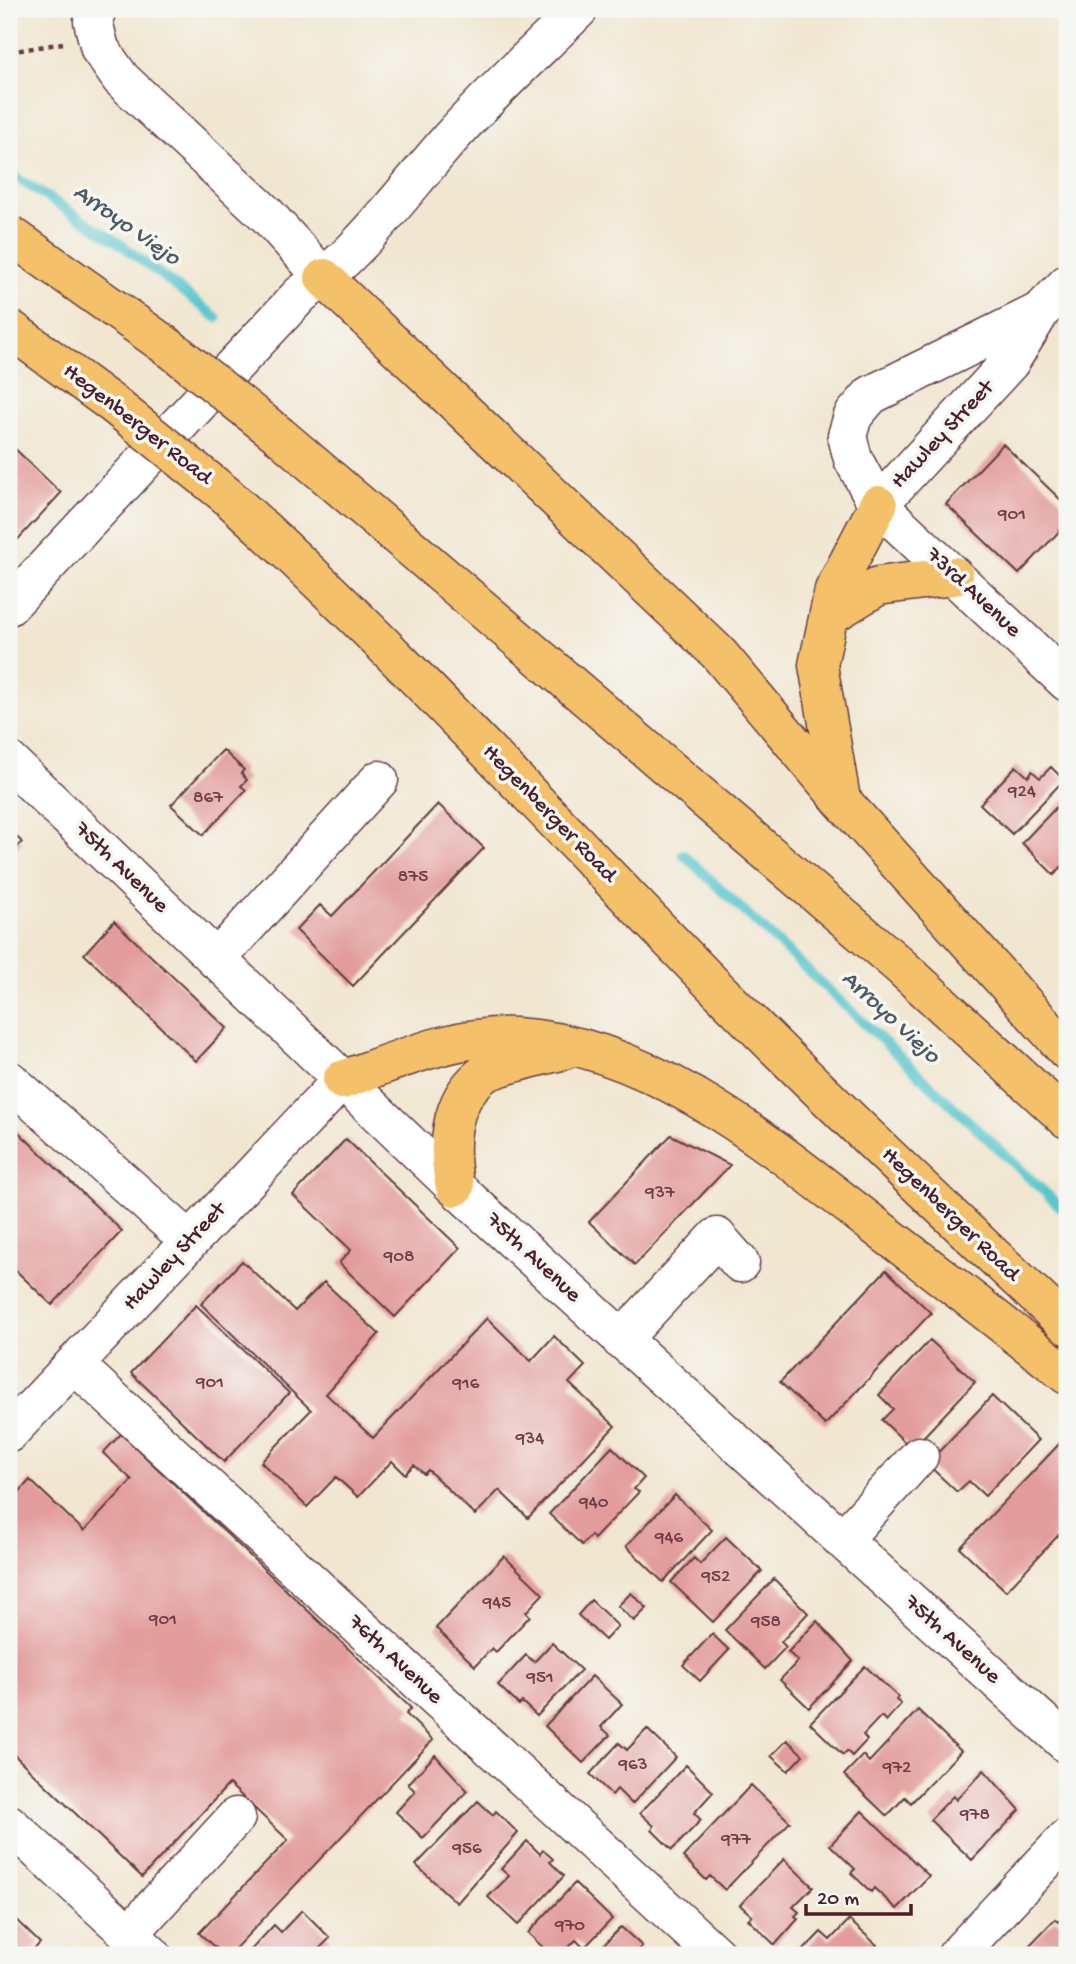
<svg xmlns="http://www.w3.org/2000/svg" width="1076" height="1964" font-family="'Gochi Hand',sans-serif">
<style>
.lines{fill:none;stroke-linecap:round;stroke-linejoin:round}
.stream{stroke:#57c5cc;stroke-width:10}
.building{fill:#e29c9b}
.minor-casing{stroke:#633d44;stroke-width:41}
.major-casing{stroke:#633d44;stroke-width:41}
.path{stroke:#633d44;stroke-width:4.5;stroke-dasharray:5 5;stroke-linecap:butt}
.minor{stroke:#fff;stroke-width:38}
.major{stroke:#f4c16a;stroke-width:38}
.major-bridge-casing{stroke:#633d44;stroke-width:41;stroke-linecap:butt}
.major-bridge{stroke:#f4c16a;stroke-width:38}
.labels{text-anchor:middle;dominant-baseline:central;stroke-width:7;stroke-linejoin:round;paint-order:stroke}
.number-label{font-size:19px;fill:#703e47}
.street-label{font-size:23px;fill:#4a1f2b;stroke:#f6f6f2}
.water-label{font-size:24px;font-style:italic;fill:#4f5963;stroke:#f6f6f2}
</style>
<rect width="100%" height="100%" fill="#f6f6f2"/>
<filter id="ink" filterUnits="userSpaceOnUse"><feTurbulence type="fractalNoise" baseFrequency=".0143" numOctaves="2"/><feDisplacementMap in="SourceGraphic" scale="14" xChannelSelector="R" yChannelSelector="G"/><feConvolveMatrix kernelMatrix="1 2 1 2 8 2 1 2 1" color-interpolation-filters="sRGB"/></filter>
<filter id="wash" filterUnits="userSpaceOnUse"><feTurbulence type="fractalNoise" baseFrequency=".00686" numOctaves="4" result="noise"/><feDisplacementMap in="SourceGraphic" scale="28" xChannelSelector="R" yChannelSelector="G"/><feGaussianBlur stdDeviation="1.57" result="paint"/><feColorMatrix in="noise" values="0 0 0 0 0 0 0 0 0 0 0 0 0 0 0 0 0 1.4 0 .05"/><feComposite in="paint" operator="in"/></filter>
<g filter="url(#wash)">
<rect width="100%" height="100%" fill="#f1e6d0"/>
<g class="lines">
<path class="stream" d="M 9,173 L 118,242 L 217,318
M 683,854 L 1067,1213"/>
</g>
<g id="blocks">
<path class="building" d="M 9,443 L 61,493 L 9,549 Z
M 1003,444 L 1067,506 L 1067,523 L 1019,574 L 946,504 Z
M 223,750 L 244,770 L 241,773 L 247,780 L 241,786 L 246,790 L 203,835 L 171,805 Z
M 1016,766 L 1028,777 L 1032,771 L 1040,778 L 1051,767 L 1064,780 L 1012,834 L 980,804 Z
M 1067,796 L 1067,861 L 1054,875 L 1022,843 Z
M 438,804 L 484,848 L 353,986 L 296,930 L 320,905 L 332,916 Z
M 9,830 L 22,842 L 9,856 Z
M 114,921 L 227,1028 L 196,1061 L 84,954 Z
M 9,1123 L 122,1231 L 52,1305 L 9,1264 Z
M 671,1135 L 730,1165 L 635,1265 L 589,1222 Z
M 346,1139 L 460,1248 L 395,1317 L 339,1263 L 351,1250 L 293,1195 Z
M 242,1261 L 295,1311 L 324,1282 L 379,1334 L 326,1394 L 373,1438 L 487,1318 L 531,1361 L 554,1336 L 585,1366 L 569,1383 L 615,1426 L 528,1518 L 499,1490 L 475,1515 L 428,1470 L 424,1474 L 414,1465 L 405,1474 L 392,1461 L 358,1497 L 336,1477 L 307,1507 L 261,1462 L 311,1410 L 201,1304 Z
M 886,1270 L 931,1313 L 825,1425 L 780,1382 Z
M 196,1305 L 289,1393 L 224,1462 L 131,1373 Z
M 930,1340 L 975,1382 L 912,1449 L 882,1420 L 893,1409 L 879,1395 Z
M 992,1396 L 1038,1440 L 985,1496 L 969,1481 L 957,1492 L 927,1464 Z
M 121,1434 L 411,1708 L 406,1714 L 433,1740 L 229,1955 L 223,1955 L 199,1933 L 288,1840 L 229,1784 L 142,1877 L 9,1750 L 9,1503 L 30,1480 L 84,1531 L 132,1480 L 103,1453 Z
M 1064,1439 L 1067,1442 L 1067,1526 L 1006,1591 L 960,1548 Z
M 612,1447 L 644,1478 L 634,1489 L 639,1492 L 594,1539 L 591,1535 L 582,1545 L 549,1514 Z
M 675,1495 L 712,1530 L 663,1582 L 626,1546 Z
M 726,1537 L 762,1571 L 713,1622 L 671,1582 L 694,1558 L 700,1564 Z
M 504,1556 L 543,1594 L 526,1612 L 530,1616 L 496,1652 L 492,1648 L 475,1666 L 436,1628 Z
M 774,1579 L 808,1613 L 781,1642 L 786,1647 L 765,1669 L 725,1630 Z
M 631,1593 L 647,1608 L 634,1621 L 618,1606 Z
M 591,1600 L 618,1626 L 605,1640 L 578,1615 Z
M 817,1621 L 853,1661 L 809,1708 L 780,1680 L 798,1661 L 788,1652 Z
M 712,1634 L 729,1650 L 700,1681 L 683,1665 Z
M 552,1643 L 581,1670 L 537,1716 L 522,1702 L 519,1705 L 498,1685 L 526,1655 L 534,1662 Z
M 865,1666 L 898,1697 L 896,1700 L 901,1704 L 886,1721 L 881,1716 L 863,1735 L 867,1740 L 852,1756 L 847,1751 L 843,1755 L 810,1723 Z
M 592,1676 L 622,1704 L 601,1727 L 610,1735 L 583,1763 L 545,1726 Z
M 918,1710 L 961,1751 L 911,1803 L 905,1797 L 887,1816 L 844,1775 L 863,1755 L 869,1762 Z
M 647,1729 L 676,1757 L 632,1804 L 617,1789 L 612,1795 L 590,1774 L 619,1743 L 627,1750 Z
M 787,1740 L 803,1755 L 788,1771 L 771,1756 Z
M 435,1755 L 468,1791 L 423,1838 L 396,1812 L 415,1791 L 408,1784 Z
M 686,1765 L 713,1792 L 694,1813 L 701,1820 L 672,1850 L 652,1830 L 654,1826 L 640,1813 Z
M 984,1770 L 1020,1810 L 972,1860 L 930,1820 L 953,1796 L 956,1800 Z
M 751,1785 L 790,1822 L 725,1890 L 710,1876 L 706,1880 L 683,1857 Z
M 478,1801 L 493,1815 L 496,1811 L 518,1833 L 457,1903 L 416,1865 Z
M 862,1811 L 929,1876 L 897,1909 L 874,1888 L 871,1892 L 851,1873 L 855,1869 L 830,1845 Z
M 527,1841 L 540,1854 L 543,1850 L 553,1859 L 550,1862 L 564,1876 L 518,1925 L 488,1897 L 509,1876 L 501,1869 Z
M 784,1859 L 813,1887 L 793,1907 L 799,1912 L 795,1916 L 798,1919 L 775,1945 L 748,1919 L 752,1916 L 740,1905 Z
M 575,1883 L 612,1919 L 584,1948 L 576,1940 L 561,1955 L 551,1955 L 528,1933 Z
M 302,1910 L 330,1938 L 313,1955 L 251,1955 L 248,1953 L 274,1925 L 281,1932 Z
M 1067,1912 L 1067,1955 L 1021,1954 L 1055,1919 L 1058,1922 Z
M 9,1913 L 40,1943 L 29,1955 L 9,1955 Z
M 849,1920 L 877,1945 L 868,1955 L 799,1955 L 821,1932 L 830,1940 Z
M 621,1927 L 642,1946 L 639,1950 L 644,1955 L 594,1955 Z"/>
</g>
</g>
<g filter="url(#ink)">
<use href="#blocks" fill-opacity="0" stroke="#633d44" stroke-width="2"/>
<g class="lines">
<defs>
<path id="minor" d="M 97,9 L 93,21 L 100,49 L 121,79 L 267,215 L 324,278
M 1041,311 L 871,395 L 853,416 L 847,436 L 853,459 L 878,505 L 1067,682
M 878,505 L 1010,362 L 1041,311 L 1067,284
M 9,606 L 301,294 C 362,253 406,187 455,133 C 494,90 538,50 579,9
M 9,761 L 455,1187 L 1067,1744
M 216,960 L 379,780
M 9,1080 L 190,1241
M 621,1340 L 717,1237 L 740,1263
M 74,1364 L 716,1955
M 9,1433 L 342,1080
M 842,1540 L 919,1456
M 9,1824 L 152,1955
M 129,1934 L 236,1817
M 957,1955 L 1067,1838"/>
<path id="major" d="M 324,278 L 718,653 L 842,801 L 1067,1051
M 280,436 L 899,965 L 1067,1119
M 226,495 C 388,641 535,802 687,958 C 810,1084 938,1205 1067,1325
M 829,616 L 878,586 L 954,576
M 841,799 L 818,665 L 834,590 L 878,505
M 342,1080 C 396,1061 456,1034 515,1037 C 650,1044 772,1146 875,1226 C 940,1275 1004,1325 1067,1375
M 455,1187 C 447,1149 448,1103 481,1076 C 491,1067 547,1055 564,1050"/>
</defs>
<use href="#minor" class="minor-casing"/>
<use href="#major" class="major-casing"/>
<path class="path" d="M 9,52 L 63,43"/>
<use href="#minor" class="minor"/>
<use href="#major" class="major"/>
<defs>
<path id="major-bridge" d="M 9,234 L 171,349 L 280,436
M 9,328 L 114,405 L 226,495"/>
</defs>
<use href="#major-bridge" class="major-bridge-casing"/>
<use href="#major-bridge" class="major-bridge"/>
</g>
</g>
<g class="labels">
<g class="number-label">
<text x="1012" y="515">901</text>
<text x="1022" y="792">924</text>
<text x="208" y="798">867</text>
<text x="413" y="877">875</text>
<text x="660" y="1193">937</text>
<text x="399" y="1257">908</text>
<text x="210" y="1383">901</text>
<text x="466" y="1384">916</text>
<text x="530" y="1439">934</text>
<text x="594" y="1503">940</text>
<text x="669" y="1538">946</text>
<text x="716" y="1577">952</text>
<text x="497" y="1603">945</text>
<text x="163" y="1620">901</text>
<text x="766" y="1622">958</text>
<text x="540" y="1678">951</text>
<text x="633" y="1765">963</text>
<text x="897" y="1768">972</text>
<text x="975" y="1815">978</text>
<text x="736" y="1840">977</text>
<text x="467" y="1849">956</text>
<text x="570" y="1926">970</text>
</g>
<g class="street-label">
<text transform="translate(137 425) rotate(38)">Hegenberger Road</text>
<text transform="translate(943 435) rotate(-47)">Hawley Street</text>
<text transform="translate(973 593) rotate(43)">73rd Avenue</text>
<text transform="translate(549 814) rotate(46)">Hegenberger Road</text>
<text transform="translate(121 868) rotate(44)">75th Avenue</text>
<text transform="translate(950 1215) rotate(44)">Hegenberger Road</text>
<text transform="translate(175 1257) rotate(-47)">Hawley Street</text>
<text transform="translate(533 1258) rotate(43)">75th Avenue</text>
<text transform="translate(952 1640) rotate(42)">75th Avenue</text>
<text transform="translate(395 1660) rotate(43)">76th Avenue</text>
</g>
<g class="water-label">
<text transform="translate(126 226) rotate(35)">Arroyo Viejo</text>
<text transform="translate(890 1018) rotate(43)">Arroyo Viejo</text>
</g>
</g>
<rect width="1076" height="1964" fill="none" stroke="#f6f6f2" stroke-width="35"/>
<path d="M806 1904v10h105v-10" fill="none" stroke="#4a1f2b" stroke-width="3.5"/>
<text x="817" y="1904" font-size="21" fill="#4a1f2b" stroke="#f6f6f2" stroke-width="5" paint-order="stroke">20 m</text>
</svg>
